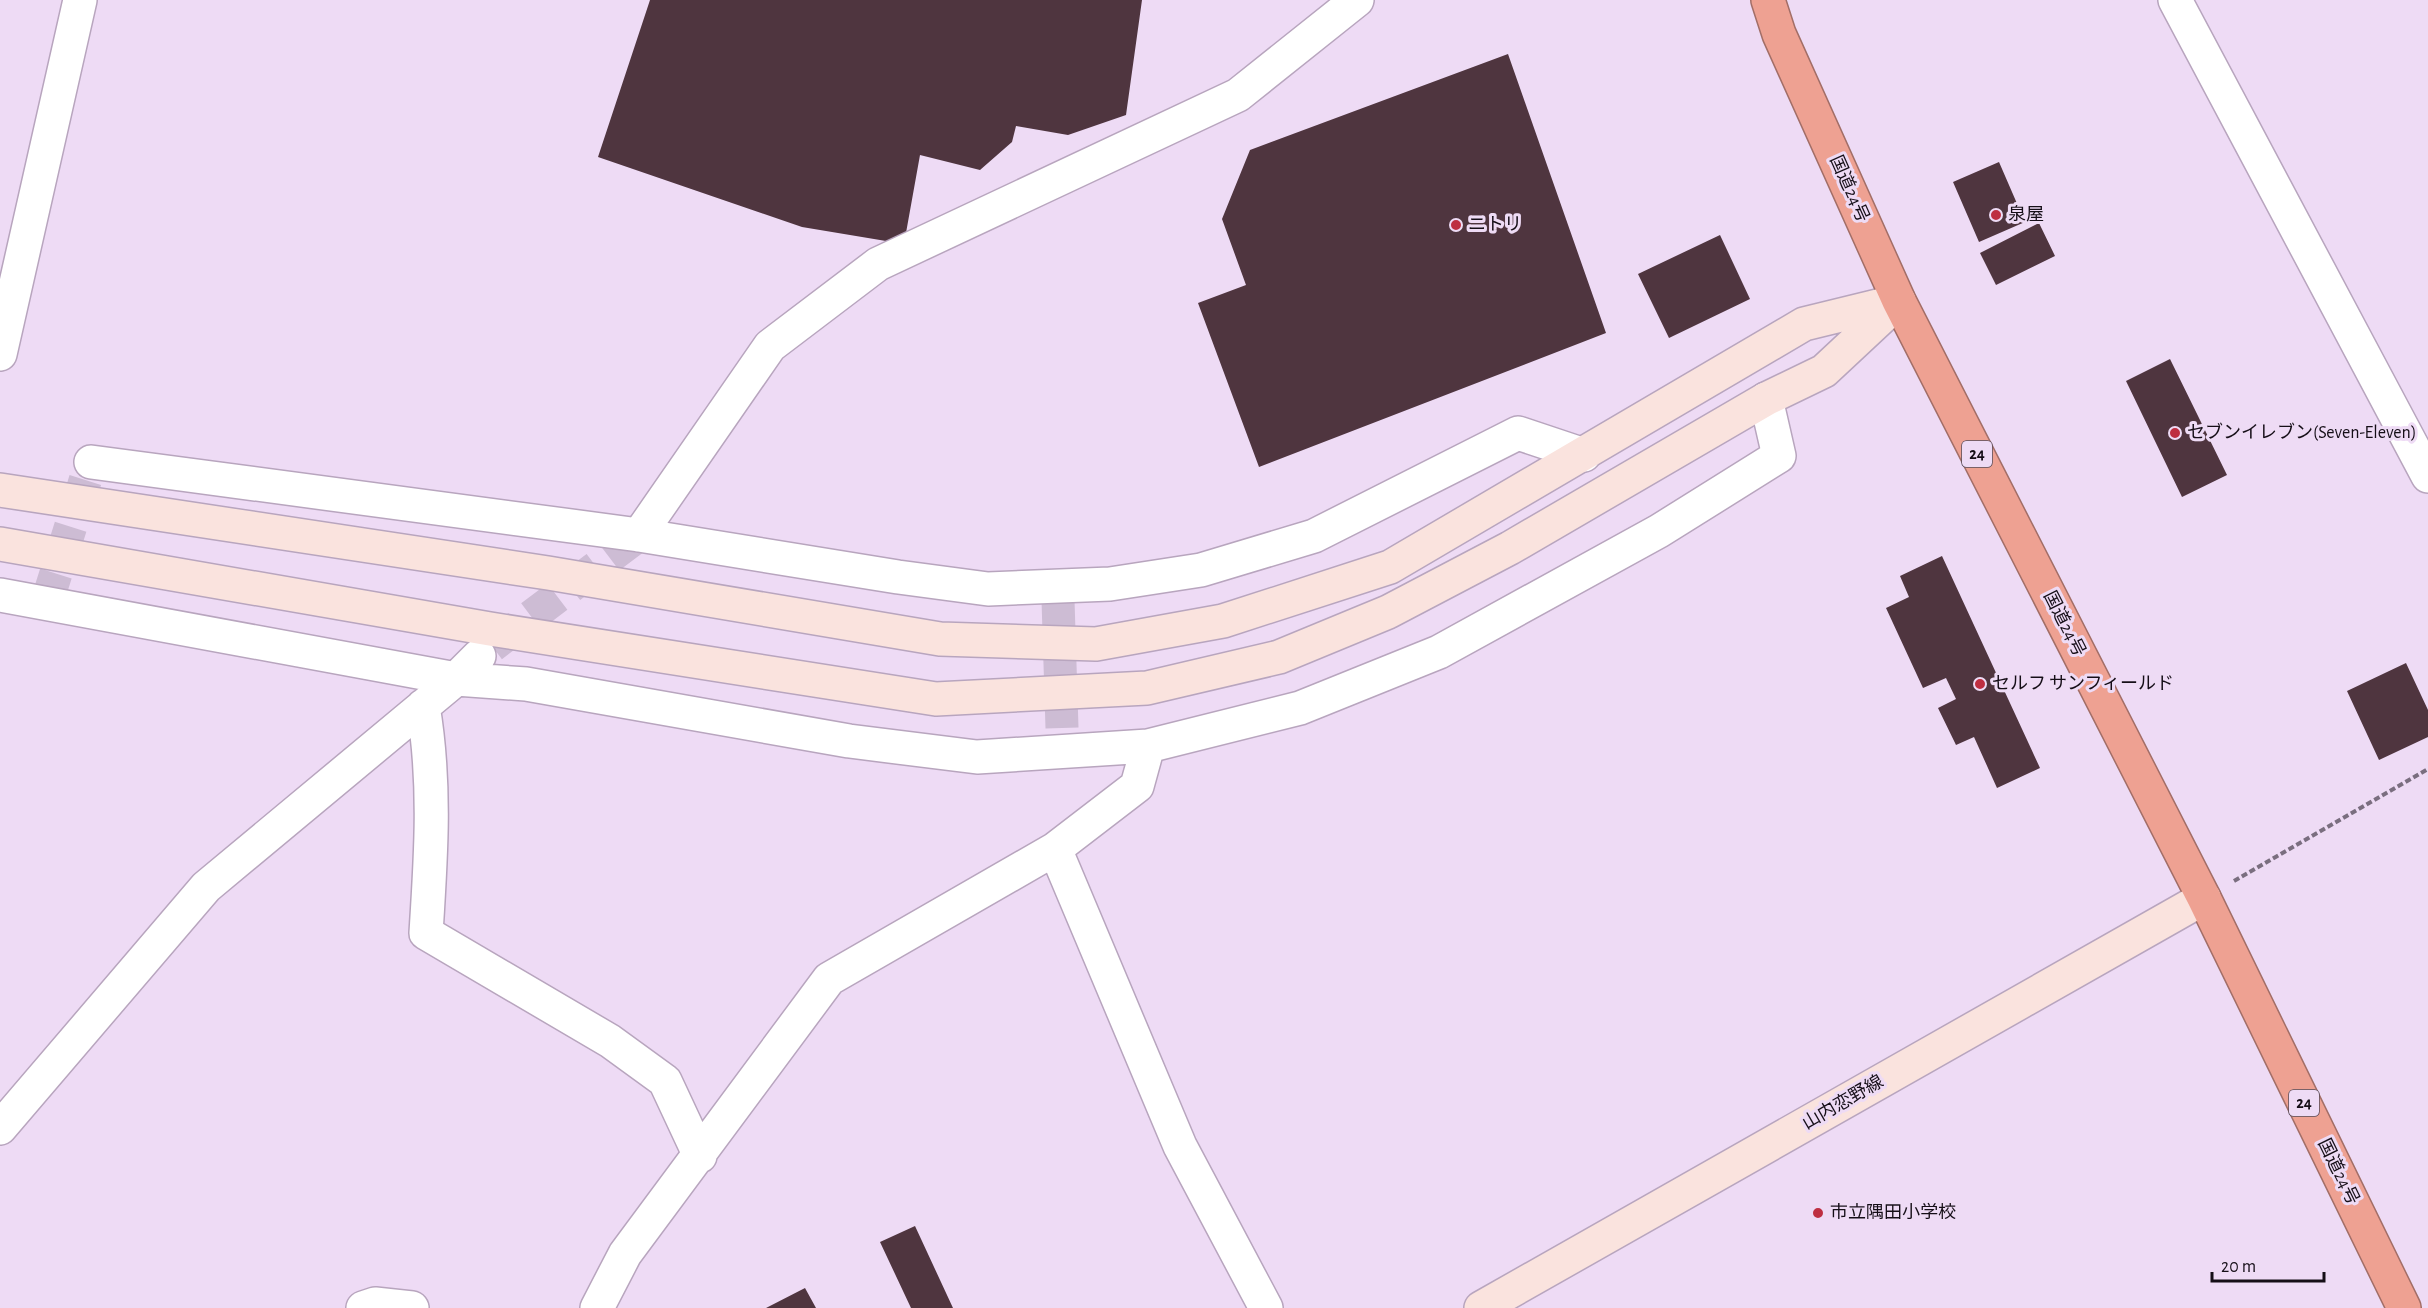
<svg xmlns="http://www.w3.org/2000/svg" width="2428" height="1308" font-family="'Alegreya Sans','Noto Sans JP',sans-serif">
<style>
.building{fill:#4f353f}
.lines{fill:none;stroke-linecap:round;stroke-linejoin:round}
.street-tunnel{stroke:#cdbcd4;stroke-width:33;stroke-dasharray:33 16;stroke-linecap:butt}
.street-casing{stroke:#b8a5be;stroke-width:36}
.secondary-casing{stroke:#b8a5be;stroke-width:36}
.highway-casing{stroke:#a26e67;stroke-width:36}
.path{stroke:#7a6e7f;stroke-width:4;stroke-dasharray:6 3;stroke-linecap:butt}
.street{stroke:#fff;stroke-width:33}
.secondary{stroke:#fae3de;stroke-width:33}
.highway{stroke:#eea192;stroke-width:33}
.poi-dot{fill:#be2e41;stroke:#eedbf5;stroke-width:2}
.labels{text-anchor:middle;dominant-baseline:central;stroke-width:6;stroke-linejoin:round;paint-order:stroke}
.shield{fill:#eedbf5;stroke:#564c5a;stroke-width:1.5}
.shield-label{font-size:16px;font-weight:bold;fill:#150e17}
.street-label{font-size:18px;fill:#150e17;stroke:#eedbf5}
.poi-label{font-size:18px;fill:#150e17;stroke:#eedbf5;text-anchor:start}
</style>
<rect width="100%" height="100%" fill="#eedbf5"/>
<path class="building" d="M 650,0 L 1142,0 L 1126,115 L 1068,135 L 1016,126 L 1012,142 L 980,170 L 920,155 L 904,244 L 802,227 L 598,157 Z
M 1508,54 L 1606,333 L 1259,467 L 1198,303 L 1246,285 L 1222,219 L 1250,150 Z
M 1999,162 L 2025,222 L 1979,242 L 1953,182 Z
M 2039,223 L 2055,256 L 1996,285 L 1980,253 Z
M 1720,235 L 1750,299 L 1669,338 L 1638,274 Z
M 2170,359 L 2227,475 L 2182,497 L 2126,381 Z
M 1942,556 L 2040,768 L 1997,788 L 1974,737 L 1956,745 L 1938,708 L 1956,699 L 1946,678 L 1923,688 L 1886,608 L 1909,597 L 1900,576 Z
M 2406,663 L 2428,710 L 2428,737 L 2379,760 L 2347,691 Z
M 915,1226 L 953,1308 L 911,1308 L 880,1242 Z
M 805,1288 L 816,1308 L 766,1308 Z"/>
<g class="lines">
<path class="street-tunnel" d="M 1058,600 L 1062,728
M 46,605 L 91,462
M 492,646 L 639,535"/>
<defs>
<path id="street" d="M 2175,0 L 2428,476
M 0,354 L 80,0
M 91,462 L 639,535 L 898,577 L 988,589 L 1110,584 L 1201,570 L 1314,536 L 1518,433 L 1584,455
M 639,535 L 770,346 L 878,264 L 1238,95 L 1357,0
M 0,595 L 456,679 L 526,684 L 849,741 L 977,757 L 1148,746 L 1300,708 L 1439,652 L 1659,531 L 1779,456 L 1766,399
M 423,706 C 436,783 431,856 426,933 L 610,1041 L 665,1081 L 700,1156
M 1055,849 L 1180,1146 L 1266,1308
M 0,1128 L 206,887 L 456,679 L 479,656
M 363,1308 L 375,1304 L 412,1308
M 597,1308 L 625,1254 L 829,979 L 1055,849 L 1137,786 L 1148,746"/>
<path id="secondary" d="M 0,490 L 548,573 L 940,639 L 1096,644 L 1223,621 L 1390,567 L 1804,324 L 1898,301
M 0,544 L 490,629 L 936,699 L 1147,688 L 1279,657 L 1388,612 L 1510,548 L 1766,399 L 1824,371 L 1899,301
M 1481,1308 L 2204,898"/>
<path id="highway" d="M 1768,0 L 1779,34 L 1899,301 L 2204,898 L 2404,1308"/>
</defs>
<use href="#street" class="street-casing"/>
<use href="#secondary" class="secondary-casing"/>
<use href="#highway" class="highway-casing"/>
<path class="path" d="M 2234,881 L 2428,769"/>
<use href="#street" class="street"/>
<use href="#secondary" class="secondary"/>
<use href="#highway" class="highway"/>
</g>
<g class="poi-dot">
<circle cx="1996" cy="215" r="6"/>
<circle cx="1456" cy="225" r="6"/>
<circle cx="2175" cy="433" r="6"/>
<circle cx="1980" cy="684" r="6"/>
<circle cx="1818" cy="1213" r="6"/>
</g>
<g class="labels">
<g class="shield">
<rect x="1962" y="441" width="30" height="26" rx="4.5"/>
<rect x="2289" y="1090" width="30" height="26" rx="4.5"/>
</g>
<g class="shield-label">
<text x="1977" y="454">24</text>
<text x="2304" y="1103">24</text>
</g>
<g class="street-label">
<text transform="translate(1849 189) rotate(66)">国道24号</text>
<text transform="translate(2064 624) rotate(63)">国道24号</text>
<text transform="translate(1843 1103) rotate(-30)">山内恋野線</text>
<text transform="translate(2338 1172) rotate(64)">国道24号</text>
</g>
<g class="poi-label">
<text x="2008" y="215">泉屋</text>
<text x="1468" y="225">ニトリ</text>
<text x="2187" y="433">セブンイレブン(Seven-Eleven)</text>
<text x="1992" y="684">セルフ サンフィールド</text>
<text x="1830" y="1213">市立隅田小学校</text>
</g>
</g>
<path d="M2212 1272v9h112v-9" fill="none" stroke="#150e17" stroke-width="3"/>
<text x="2221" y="1272" font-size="18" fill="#150e17" stroke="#eedbf5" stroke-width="4.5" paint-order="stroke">20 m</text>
</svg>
